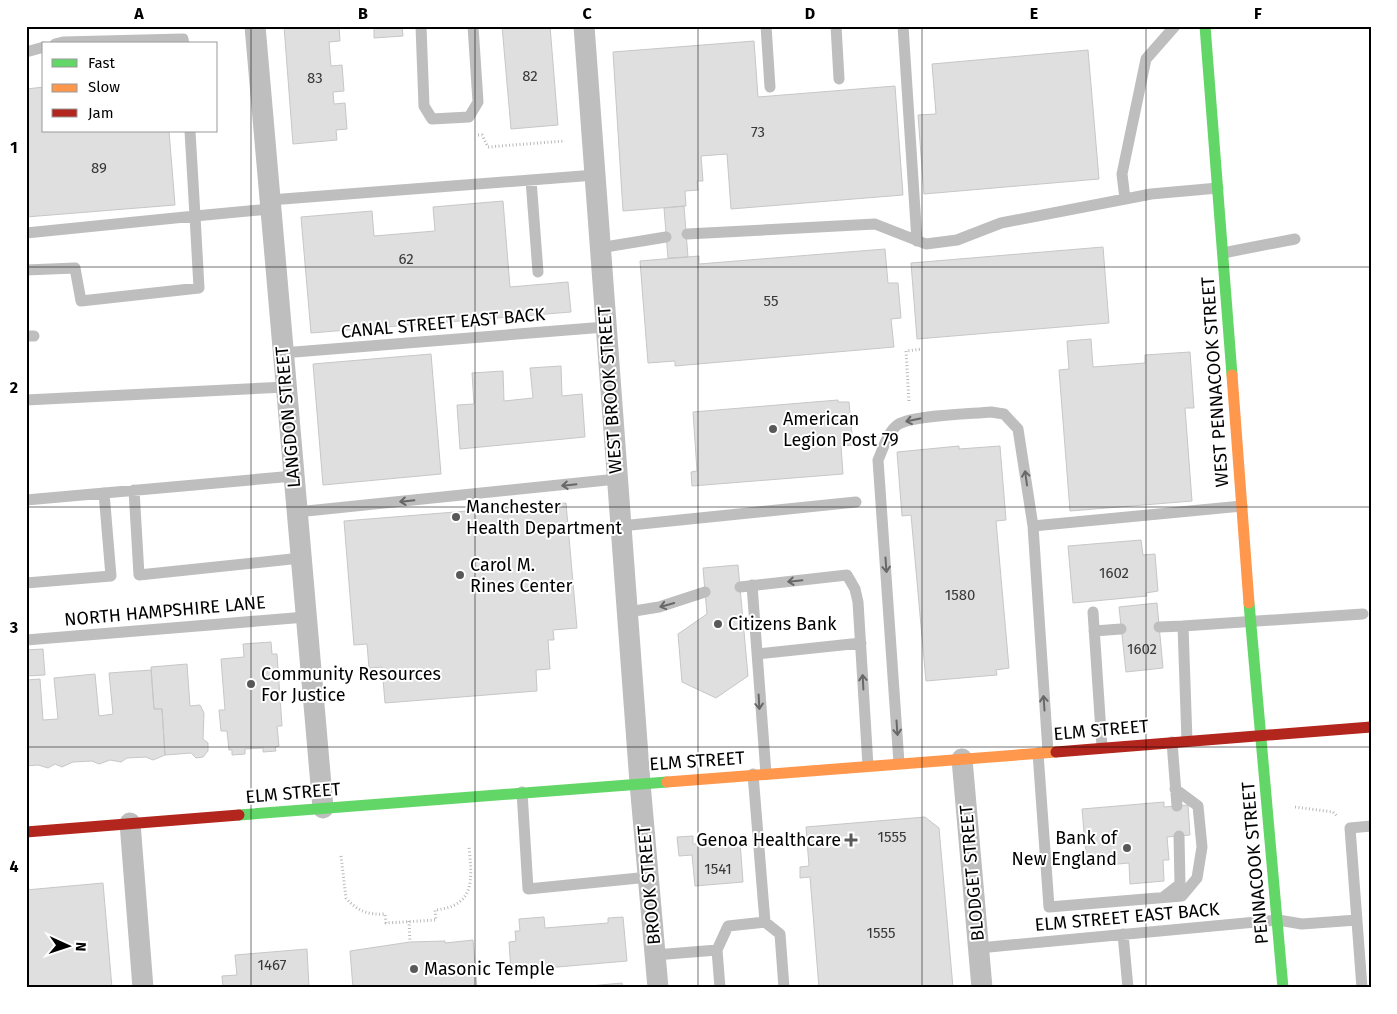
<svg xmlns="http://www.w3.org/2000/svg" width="1397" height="1014" font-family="'Fira Sans',sans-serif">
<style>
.building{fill:#dfdfdf;stroke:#c7c7c7}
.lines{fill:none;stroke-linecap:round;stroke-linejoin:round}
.path{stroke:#b9b9b9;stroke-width:3;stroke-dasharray:1 2.5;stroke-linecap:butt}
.lane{stroke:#bebebe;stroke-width:11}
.street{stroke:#bebebe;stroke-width:21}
.fast{stroke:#63d668;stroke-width:11}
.slow{stroke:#ff974d;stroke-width:11}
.jam{stroke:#b3261e;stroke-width:11}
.oneway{stroke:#686868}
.grid{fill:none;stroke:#000;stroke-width:1;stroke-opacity:0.55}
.poi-dot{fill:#595959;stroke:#fff;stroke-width:2}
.labels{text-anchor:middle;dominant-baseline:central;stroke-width:4;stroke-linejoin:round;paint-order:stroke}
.number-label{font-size:15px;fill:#383838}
.street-label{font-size:18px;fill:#000;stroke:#fff}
.poi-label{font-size:18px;fill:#000;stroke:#fff;text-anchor:start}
.neatline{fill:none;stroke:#000;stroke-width:2}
.grid-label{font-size:16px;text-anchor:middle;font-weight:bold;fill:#000}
</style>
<rect width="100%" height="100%" fill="#fff"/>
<path class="building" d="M 284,26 L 339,26 L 340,41 L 329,42 L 331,66 L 342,65 L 344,91 L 333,92 L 334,104 L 345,103 L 347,129 L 336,130 L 337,140 L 293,144 Z
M 374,26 L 402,26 L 403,36 L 374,38 Z
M 502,26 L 550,26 L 558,125 L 511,129 Z
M 754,41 L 758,97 L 895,86 L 903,195 L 731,209 L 727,154 L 701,156 L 703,181 L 697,181 L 698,190 L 685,191 L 686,206 L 623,211 L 613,52 Z
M 1088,50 L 1099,179 L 924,194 L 918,115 L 936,114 L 932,64 Z
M 44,87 L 44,131 L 169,131 L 175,205 L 26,217 L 26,89 Z
M 503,201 L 510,287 L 568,282 L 571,312 L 311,333 L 301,217 L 372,211 L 374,236 L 435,231 L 433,207 Z
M 684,206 L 688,257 L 668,258 L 664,208 Z
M 1103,247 L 1109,323 L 917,339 L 911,263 Z
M 885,249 L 888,283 L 898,283 L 901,318 L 891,319 L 894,347 L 675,366 L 675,361 L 648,363 L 640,261 L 699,256 L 699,264 Z
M 1091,339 L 1093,367 L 1145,363 L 1145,355 L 1190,352 L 1194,408 L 1185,408 L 1192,501 L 1070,511 L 1059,370 L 1069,369 L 1067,341 Z
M 431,354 L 441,474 L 323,485 L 313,364 Z
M 561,366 L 562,396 L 582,394 L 585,437 L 460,449 L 457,405 L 474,404 L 472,373 L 503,371 L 504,401 L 533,398 L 530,368 Z
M 838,400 L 838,402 L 849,402 L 853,445 L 841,446 L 843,474 L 692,486 L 691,472 L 697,471 L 693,412 Z
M 959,446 L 959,449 L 1000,446 L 1006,520 L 996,521 L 1009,668 L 996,670 L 997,675 L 926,681 L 911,515 L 902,516 L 897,452 Z
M 566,503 L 577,628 L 553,630 L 554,640 L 548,640 L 550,669 L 536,670 L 537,691 L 385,703 L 382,667 L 369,668 L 367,644 L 354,645 L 344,521 Z
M 1141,540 L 1143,555 L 1155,554 L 1158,591 L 1146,593 L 1147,596 L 1073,603 L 1068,546 Z
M 738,565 L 748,676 L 716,698 L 682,682 L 678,634 L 707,614 L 703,568 Z
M 1157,603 L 1163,668 L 1126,672 L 1119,607 Z
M 271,642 L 272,654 L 277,654 L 282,726 L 277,726 L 279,746 L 275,747 L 276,751 L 263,752 L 263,748 L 245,749 L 245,754 L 232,755 L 232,750 L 229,750 L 227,731 L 221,731 L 219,710 L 225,710 L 221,659 L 244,657 L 243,644 Z
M 43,649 L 45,675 L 26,676 L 26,650 Z
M 187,664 L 190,706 L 200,705 L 204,713 L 203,739 L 208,743 L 208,751 L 203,757 L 196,758 L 191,753 L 165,755 L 162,709 L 154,709 L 151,667 Z
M 151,670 L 154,709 L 162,709 L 165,755 L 153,760 L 146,757 L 127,758 L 121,762 L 110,760 L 99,764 L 92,761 L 73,762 L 62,767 L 55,764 L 48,768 L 38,765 L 26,766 L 26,680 L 40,679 L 43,720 L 58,719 L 54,678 L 95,674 L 99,716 L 113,714 L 109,673 Z
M 1164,802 L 1164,807 L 1188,805 L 1190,835 L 1167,837 L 1169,860 L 1163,860 L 1164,881 L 1130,884 L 1129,863 L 1087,867 L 1082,809 Z
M 925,817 L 939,828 L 953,988 L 819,988 L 810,877 L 800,878 L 800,867 L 809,866 L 806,827 Z
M 693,836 L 693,844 L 740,842 L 743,882 L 695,886 L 692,855 L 679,856 L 677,837 Z
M 103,883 L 112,988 L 26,988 L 26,890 Z
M 544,917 L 545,928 L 608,923 L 608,918 L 623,917 L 627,961 L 511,971 L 509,942 L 516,941 L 515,931 L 520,931 L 519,919 Z
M 473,940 L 477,988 L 353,988 L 350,951 L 410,942 L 445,941 L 445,943 Z
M 307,949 L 309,987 L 223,988 L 222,976 L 237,975 L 235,955 Z
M 622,983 L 623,988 L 568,988 Z"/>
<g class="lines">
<path class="path" d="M 478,135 L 482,135 L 488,147 L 564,141
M 909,401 L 906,351 L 922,349
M 1295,807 L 1333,812 L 1337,816
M 341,856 L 346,898 C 357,911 368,915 385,914 L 386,923 L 436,920 L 435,910 C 476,906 472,879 469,847
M 409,921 L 410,942"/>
<path class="lane" d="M 421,26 L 424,106 L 432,119 L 469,117 L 478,102 L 473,26
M 766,26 L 770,87
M 836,26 L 839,79
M 903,26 L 917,241
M 55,44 L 63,42 L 183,39 L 184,44
M 26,52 L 44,47
M 190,131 L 195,216 L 270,209
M 531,180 L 538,272
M 1125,199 L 1122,174 L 1146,59 L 1175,26
M 270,200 L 595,175
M 26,233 L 195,216 L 199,288 L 81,301 L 75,268 L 26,270
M 687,234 L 875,224 L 926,244 L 957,240 L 1001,223 L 1151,194 L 1218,188
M 599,248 L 666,237
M 1223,253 L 1295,239
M 26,336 L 34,336
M 282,353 L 605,327
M 26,400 L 286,387
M 134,490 L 139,575 L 301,558
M 26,500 L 294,476
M 297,512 L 617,479
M 621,526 L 856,502
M 1033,526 L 1242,506
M 26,583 L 111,576 L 104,493
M 752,585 L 766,774
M 740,587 L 847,575 L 855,589 L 858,602 L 868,766
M 628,612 L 659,607 L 705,592
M 1093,612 L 1102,747
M 1159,627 L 1183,626
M 1094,631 L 1121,629
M 26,640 L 306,617
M 757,654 L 861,643
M 1187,741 L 1183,626 L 1363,614
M 1172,742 L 1177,806
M 1038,753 L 1049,907 L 1182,896 L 1197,878 L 1202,847 L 1198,806 L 1175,789
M 899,763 L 878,460 C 883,449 887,434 896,426 C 908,415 972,414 991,412 L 1004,414 L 1018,429 L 1033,526 L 1048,752
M 522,792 L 528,889 L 649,877
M 1162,898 L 1180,884 L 1179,836
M 765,922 L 780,934 L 784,988
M 1123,934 L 1128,988
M 979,948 L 1278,920 L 1302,924 L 1357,920
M 717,950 L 720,988
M 655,955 L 717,950 L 728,926 L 765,922 L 753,774
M 1362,988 L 1350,828 L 1371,826"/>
<path class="street" d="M 255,26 L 323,808
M 584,26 L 640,783 L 658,988
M 962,759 L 982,988
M 130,823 L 143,988"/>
<path class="fast" d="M 1205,26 L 1232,375
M 1249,603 L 1283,988
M 239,815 L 667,782"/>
<path class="slow" d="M 1232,375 L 1249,603
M 667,782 L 1056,752"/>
<path class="jam" d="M 1056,752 L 1371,727
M 26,832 L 239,815"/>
</g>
<defs><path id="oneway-shaft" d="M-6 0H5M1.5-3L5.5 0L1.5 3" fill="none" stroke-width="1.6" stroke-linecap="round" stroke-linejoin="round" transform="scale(1.25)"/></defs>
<g class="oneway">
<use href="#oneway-shaft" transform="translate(913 420) rotate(168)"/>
<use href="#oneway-shaft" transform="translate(1026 478) rotate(-98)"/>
<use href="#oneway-shaft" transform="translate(569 485) rotate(174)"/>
<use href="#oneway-shaft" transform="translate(407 501) rotate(174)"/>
<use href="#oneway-shaft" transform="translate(886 565) rotate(86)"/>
<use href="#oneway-shaft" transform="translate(795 581) rotate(174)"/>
<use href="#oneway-shaft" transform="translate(667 605) rotate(164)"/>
<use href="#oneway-shaft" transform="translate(863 682) rotate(-93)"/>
<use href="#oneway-shaft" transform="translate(759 702) rotate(87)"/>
<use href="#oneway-shaft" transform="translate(1044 703) rotate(-94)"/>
<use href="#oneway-shaft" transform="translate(897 728) rotate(86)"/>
</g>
<path class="grid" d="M 251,26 L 251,988M 475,26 L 475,988M 698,26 L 698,988M 922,26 L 922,988M 1146,26 L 1146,988M 26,267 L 1371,267M 26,507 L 1371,507M 26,747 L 1371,747"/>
<g class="poi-dot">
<circle cx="773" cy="429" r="5"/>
<circle cx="456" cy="517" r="5"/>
<circle cx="460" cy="575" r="5"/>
<circle cx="718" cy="624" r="5"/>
<circle cx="251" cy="684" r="5"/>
<path d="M848.5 832.5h5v5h5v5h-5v5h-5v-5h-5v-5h5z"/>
<circle cx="1127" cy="848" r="5"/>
<circle cx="414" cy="969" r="5"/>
</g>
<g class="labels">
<g class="number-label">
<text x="530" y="76">82</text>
<text x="315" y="78">83</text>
<text x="758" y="132">73</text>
<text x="99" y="168">89</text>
<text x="406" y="259">62</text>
<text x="771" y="301">55</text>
<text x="1114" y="573">1602</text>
<text x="960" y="595">1580</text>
<text x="1142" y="649">1602</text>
<text x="892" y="837">1555</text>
<text x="718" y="869">1541</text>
<text x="881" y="933">1555</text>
<text x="272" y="965">1467</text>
</g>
<g class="street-label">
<text transform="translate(443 323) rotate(-5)">CANAL STREET EAST BACK</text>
<text transform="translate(1215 382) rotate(-94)">WEST PENNACOOK STREET</text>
<text transform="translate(610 390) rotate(-94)">WEST BROOK STREET</text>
<text transform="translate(288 417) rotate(-95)">LANGDON STREET</text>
<text transform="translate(165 611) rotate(-5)">NORTH HAMPSHIRE LANE</text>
<text transform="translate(1101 730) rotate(-5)">ELM STREET</text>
<text transform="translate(697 761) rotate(-4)">ELM STREET</text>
<text transform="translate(293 793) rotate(-5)">ELM STREET</text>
<text transform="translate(1255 863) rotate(-95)">PENNACOOK STREET</text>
<text transform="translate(972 873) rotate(-95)">BLODGET STREET</text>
<text transform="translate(649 885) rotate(-95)">BROOK STREET</text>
<text transform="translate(1127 917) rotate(-5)">ELM STREET EAST BACK</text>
</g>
<g class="poi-label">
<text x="783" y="419">American<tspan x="783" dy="21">Legion Post 79</tspan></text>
<text x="466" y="507">Manchester<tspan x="466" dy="21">Health Department</tspan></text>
<text x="470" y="565">Carol M.<tspan x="470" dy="21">Rines Center</tspan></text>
<text x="728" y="624">Citizens Bank</text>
<text x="261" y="674">Community Resources<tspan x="261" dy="21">For Justice</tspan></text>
<text x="1117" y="838" text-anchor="end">Bank of<tspan x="1117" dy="21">New England</tspan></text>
<text x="841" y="840" text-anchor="end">Genoa Healthcare</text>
<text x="424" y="969">Masonic Temple</text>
</g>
</g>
<rect width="1397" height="1014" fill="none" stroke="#ffffff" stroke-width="55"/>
<rect x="42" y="42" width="175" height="90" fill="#ffffff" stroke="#999999"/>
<rect x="52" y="59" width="25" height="8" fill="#63d668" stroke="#999999"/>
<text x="88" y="68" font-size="15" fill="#000000">Fast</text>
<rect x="52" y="84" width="25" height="8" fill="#ff974d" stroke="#999999"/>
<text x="88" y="92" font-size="15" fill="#000000">Slow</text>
<rect x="52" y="109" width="25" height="8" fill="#b3261e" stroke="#999999"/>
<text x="88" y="118" font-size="15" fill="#000000">Jam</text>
<g transform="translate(68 946) rotate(93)" stroke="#ffffff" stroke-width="4" paint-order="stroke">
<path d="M0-4L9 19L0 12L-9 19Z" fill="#000000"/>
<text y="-8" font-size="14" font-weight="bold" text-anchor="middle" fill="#000000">N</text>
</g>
<rect x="28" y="28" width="1342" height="958" class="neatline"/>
<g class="grid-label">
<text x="139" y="19">A</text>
<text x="363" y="19">B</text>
<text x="587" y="19">C</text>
<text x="810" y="19">D</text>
<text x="1034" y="19">E</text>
<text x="1258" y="19">F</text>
<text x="14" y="153">1</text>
<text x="14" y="393">2</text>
<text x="14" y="633">3</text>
<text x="14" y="872">4</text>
</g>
</svg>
